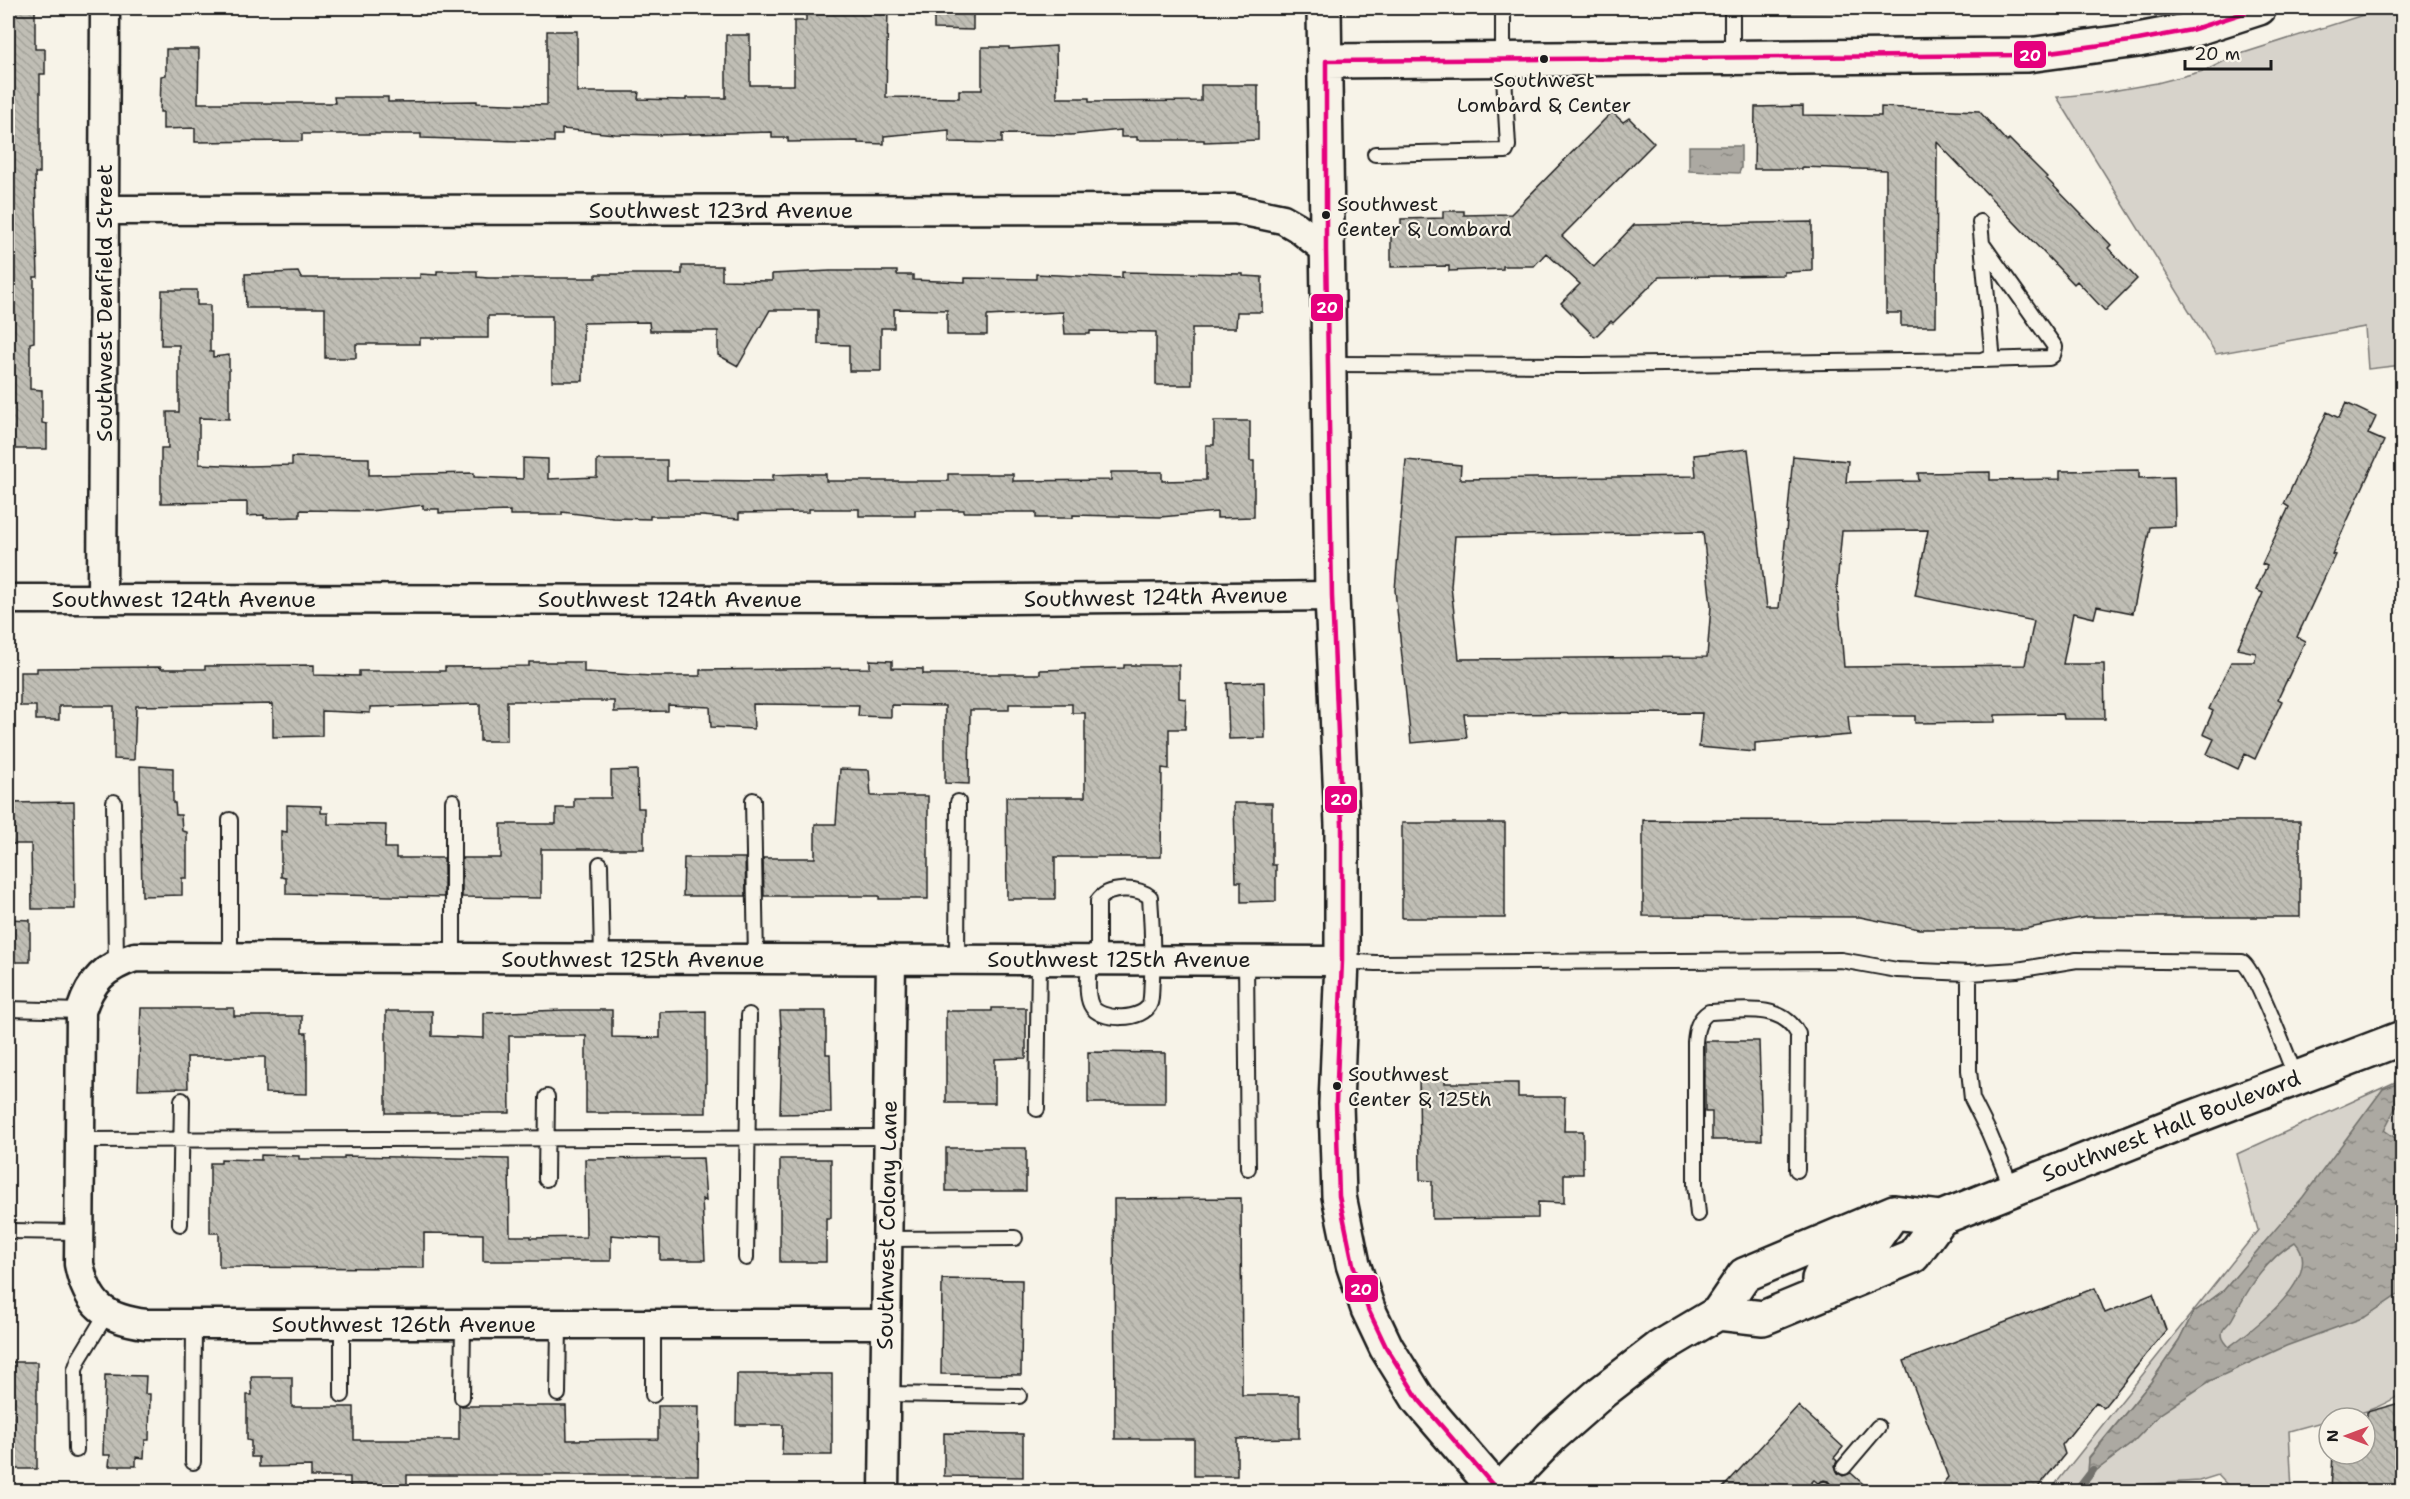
<svg xmlns="http://www.w3.org/2000/svg" width="2410" height="1499" font-family="'Shantell Sans',sans-serif">
<style>
.green{fill:#d7d3cb;stroke:#7a7874;stroke-width:1.5;fill-rule:evenodd}
.water{fill:url(#water-ripples);stroke:#72716c;stroke-width:1.5;fill-rule:evenodd}
.lines{fill:none;stroke-linecap:round;stroke-linejoin:round}
.stream{stroke:#72716c;stroke-width:8}
.building{fill:url(#building-back-hatch);stroke:#1c1c1c;stroke-width:1.5;fill-rule:evenodd}
.service-casing{stroke:#1c1c1c;stroke-width:18}
.minor-casing{stroke:#1c1c1c;stroke-width:33}
.tertiary-casing{stroke:#1c1c1c;stroke-width:38}
.secondary-casing{stroke:#1c1c1c;stroke-width:38}
.service{stroke:#f7f3e8;stroke-width:14}
.minor{stroke:#f7f3e8;stroke-width:28}
.tertiary{stroke:#f7f3e8;stroke-width:33}
.secondary{stroke:#f7f3e8;stroke-width:33}
.bus-1-casing{stroke:#f7f3e8;stroke-width:9}
.bus-1{stroke:#e5007d;stroke-width:4.5}
.bus-dot{fill:#1c1c1c;stroke:#f7f3e8;stroke-width:2}
.labels{text-anchor:middle;dominant-baseline:central;stroke-width:4.5;stroke-linejoin:round;paint-order:stroke}
.bus-label{font-size:20px;fill:#1c1c1c;stroke:#f7f3e8;text-anchor:start}
.street-label{font-size:22px;fill:#1c1c1c;stroke:#f7f3e8}
.line-badge{stroke:#f7f3e8;stroke-width:2}
.badge-label{font-size:16px;text-anchor:middle;font-weight:bold;fill:#fff}
</style>
<defs>
<pattern id="water-ripples" width="26" height="14" patternUnits="userSpaceOnUse" patternTransform="scale(1.5)"><rect width="26" height="14" fill="#aca9a2"/><path d="M2 4q2-2 4 0t4 0M15 11q2-2 4 0t4 0" fill="none" stroke="#8b8983"/></pattern>
<pattern id="building-back-hatch" width="6" height="6" patternUnits="userSpaceOnUse" patternTransform="scale(1.5)"><rect width="6" height="6" fill="#c0beb5"/><path d="M-1 5l2 2M0 0l6 6M5-1l2 2" fill="none" stroke="#a4a39b"/></pattern>
</defs>
<rect width="100%" height="100%" fill="#f7f3e8"/>
<filter id="ink" filterUnits="userSpaceOnUse"><feTurbulence type="fractalNoise" baseFrequency=".0167" numOctaves="2"/><feDisplacementMap in="SourceGraphic" scale="12" xChannelSelector="R" yChannelSelector="G"/><feConvolveMatrix kernelMatrix="1 2 1 2 8 2 1 2 1" color-interpolation-filters="sRGB"/></filter>
<g filter="url(#ink)">
<path class="green" d="M 1790,8 L 2086,8 L 2037,11 L 1790,13 Z
M 2385,8 L 2402,8 L 2402,365 L 2368,369 L 2365,327 L 2216,354 L 2057,97 L 2106,92 L 2157,83 L 2207,70 L 2234,56 Z
M 2402,1079 L 2402,1393 C 2383,1407 2353,1418 2329,1418 L 2329,1420 L 2289,1431 L 2292,1491 L 2233,1491 L 2218,1475 L 2199,1481 L 2120,1486 L 2113,1491 L 2049,1492 L 2258,1230 L 2237,1154 ZM 2271,1235 L 2161,1413 L 2131,1444 L 2088,1476 L 2089,1457 L 2151,1382 L 2179,1341 L 2193,1313 L 2224,1290 Z"/>
<path class="water" d="M 1689,146 L 1741,146 L 1741,168 L 1739,173 L 1689,171 Z
M 2402,1082 L 2402,1095 L 2384,1130 L 2402,1143 L 2402,1292 L 2365,1317 L 2286,1346 L 2210,1381 L 2160,1414 L 2131,1444 L 2088,1477 L 2089,1458 L 2151,1382 L 2179,1341 L 2193,1313 L 2224,1290 L 2303,1197 L 2383,1089 ZM 2295,1242 C 2326,1276 2253,1329 2229,1347 C 2225,1342 2220,1337 2223,1330 C 2225,1326 2230,1323 2232,1319 C 2249,1288 2265,1260 2295,1242 Z"/>
<g class="lines">
<path class="stream" d="M 2076,1492 L 2093,1470"/>
</g>
<path class="building" d="M 8,8 L 35,8 L 35,49 L 45,49 L 45,74 L 40,74 L 40,173 L 35,173 L 38,277 L 34,277 L 34,342 L 30,343 L 30,389 L 42,390 L 42,423 L 47,424 L 47,449 L 8,449 Z
M 806,8 L 888,8 L 886,97 L 959,98 L 959,90 L 982,90 L 982,47 L 1009,47 L 1009,49 L 1056,46 L 1057,98 L 1089,98 L 1089,102 L 1201,101 L 1201,85 L 1258,85 L 1258,140 L 1204,142 L 1204,140 L 1137,140 L 1137,137 L 1121,137 L 1121,130 L 1071,135 L 1002,134 L 1002,143 L 949,142 L 949,130 L 884,136 L 884,144 L 858,143 L 858,141 L 788,142 L 788,138 L 772,138 L 772,132 L 656,135 L 615,134 L 562,129 L 562,135 L 554,135 L 554,142 L 421,138 L 421,134 L 302,134 L 302,141 L 195,142 L 195,128 L 163,129 L 163,112 L 160,112 L 161,76 L 166,75 L 166,49 L 199,49 L 198,103 L 335,103 L 334,97 L 388,97 L 388,102 L 477,101 L 477,103 L 547,105 L 547,31 L 577,31 L 577,92 L 639,92 L 638,99 L 686,100 L 686,98 L 726,98 L 726,35 L 750,35 L 750,85 L 794,85 L 794,21 L 806,21 Z
M 934,8 L 973,8 L 973,30 L 934,29 Z
M 1803,106 L 1803,115 L 1881,116 L 1881,107 L 1979,111 L 2007,142 L 2009,139 L 2047,177 L 2046,178 L 2111,245 L 2108,248 L 2137,279 L 2105,311 L 2077,281 L 2074,284 L 1937,142 L 1936,326 L 1901,326 L 1901,313 L 1886,313 L 1886,170 L 1802,167 L 1802,169 L 1754,169 L 1755,107 Z
M 1612,112 L 1623,122 L 1629,118 L 1654,143 L 1562,236 L 1594,267 L 1634,225 L 1812,222 L 1812,271 L 1784,272 L 1784,275 L 1659,277 L 1613,323 L 1611,321 L 1595,337 L 1561,303 L 1580,284 L 1546,253 L 1534,266 L 1503,266 L 1503,269 L 1449,271 L 1449,266 L 1391,267 L 1391,228 L 1401,228 L 1401,219 L 1443,218 L 1443,211 L 1464,211 L 1464,215 L 1511,214 Z
M 682,266 L 722,266 L 722,280 L 772,281 L 772,274 L 830,271 L 897,271 L 897,275 L 913,275 L 913,280 L 965,282 L 965,278 L 1036,279 L 1036,274 L 1122,278 L 1122,272 L 1243,274 L 1243,276 L 1262,277 L 1262,312 L 1237,312 L 1236,328 L 1192,328 L 1192,385 L 1156,385 L 1156,332 L 1090,331 L 1090,334 L 1065,334 L 1063,312 L 987,316 L 987,335 L 947,335 L 947,310 L 894,309 L 894,328 L 881,328 L 881,371 L 849,371 L 849,345 L 818,344 L 818,310 L 770,310 L 738,366 L 718,355 L 718,331 L 650,331 L 649,322 L 583,323 L 583,381 L 552,381 L 552,316 L 488,316 L 488,338 L 420,338 L 420,344 L 356,344 L 356,358 L 325,358 L 325,308 L 246,308 L 245,274 L 298,272 L 301,278 L 420,278 L 420,274 L 437,275 L 437,271 L 477,271 L 477,277 L 488,278 L 596,278 L 596,274 L 682,274 Z
M 162,290 L 197,290 L 197,305 L 210,305 L 210,352 L 213,352 L 213,357 L 229,355 L 229,419 L 199,418 L 199,464 L 247,466 L 292,465 L 292,457 L 369,458 L 369,475 L 474,473 L 474,477 L 523,479 L 523,458 L 548,459 L 548,479 L 597,477 L 597,460 L 667,460 L 667,480 L 773,481 L 773,475 L 800,474 L 826,474 L 826,481 L 948,481 L 948,474 L 1013,474 L 1013,481 L 1111,480 L 1111,472 L 1162,472 L 1162,481 L 1206,480 L 1206,445 L 1214,445 L 1214,421 L 1250,421 L 1250,461 L 1254,461 L 1254,517 L 1217,518 L 1217,512 L 1160,517 L 1073,515 L 1073,518 L 1036,518 L 1036,512 L 964,512 L 964,510 L 915,510 L 915,516 L 859,516 L 859,509 L 809,509 L 809,512 L 739,513 L 739,519 L 702,516 L 650,516 L 650,519 L 613,518 L 562,512 L 562,515 L 510,515 L 510,511 L 439,513 L 439,509 L 423,509 L 423,505 L 370,511 L 300,510 L 300,517 L 264,518 L 264,515 L 247,516 L 247,502 L 161,503 L 161,448 L 168,448 L 167,412 L 179,412 L 179,345 L 161,345 Z
M 2346,403 L 2376,417 L 2368,434 L 2384,441 L 2332,554 L 2335,555 L 2297,637 L 2305,641 L 2278,699 L 2282,701 L 2255,759 L 2245,754 L 2238,769 L 2207,754 L 2214,739 L 2203,734 L 2213,711 L 2209,709 L 2231,662 L 2255,662 L 2256,653 L 2237,649 L 2263,593 L 2256,590 L 2267,566 L 2262,564 L 2289,507 L 2284,504 L 2327,412 L 2339,418 Z
M 1748,449 L 1767,608 L 1779,608 L 1793,456 L 1848,461 L 1846,482 L 1919,481 L 1918,473 L 1990,472 L 1990,480 L 2060,479 L 2060,471 L 2139,470 L 2139,478 L 2174,477 L 2175,526 L 2150,527 L 2133,613 L 2097,606 L 2094,618 L 2073,613 L 2063,664 L 2104,664 L 2105,719 L 2064,719 L 2063,714 L 1995,715 L 1995,722 L 1915,723 L 1915,716 L 1848,716 L 1850,735 L 1755,743 L 1755,752 L 1699,747 L 1702,713 L 1464,714 L 1467,738 L 1411,743 L 1395,590 L 1406,460 L 1461,465 L 1460,479 L 1696,476 L 1694,455 ZM 1928,530 L 1915,596 L 2034,621 L 2025,665 L 1844,667 L 1837,585 L 1842,531 ZM 1703,532 L 1711,606 L 1707,657 L 1459,659 L 1451,586 L 1455,536 Z
M 870,660 L 892,661 L 892,668 L 923,669 L 923,674 L 1040,674 L 1040,670 L 1124,668 L 1124,665 L 1179,665 L 1179,698 L 1186,699 L 1185,729 L 1169,729 L 1169,769 L 1162,768 L 1161,857 L 1055,857 L 1055,899 L 1007,899 L 1006,797 L 1085,797 L 1085,713 L 1072,713 L 1072,704 L 1009,704 L 1009,710 L 970,710 L 969,784 L 945,783 L 945,706 L 891,705 L 891,717 L 858,716 L 859,705 L 753,704 L 754,729 L 711,727 L 710,707 L 668,705 L 668,711 L 614,712 L 614,701 L 507,701 L 507,741 L 480,741 L 480,704 L 370,707 L 370,713 L 322,711 L 322,736 L 273,737 L 273,704 L 136,706 L 134,760 L 114,759 L 114,706 L 59,706 L 59,720 L 36,720 L 36,706 L 20,706 L 20,672 L 37,672 L 37,668 L 161,667 L 161,669 L 205,669 L 205,666 L 314,665 L 314,675 L 359,676 L 359,671 L 445,671 L 445,667 L 529,666 L 529,662 L 584,662 L 584,672 L 651,676 L 700,676 L 700,670 L 870,668 Z
M 1264,682 L 1265,738 L 1229,739 L 1227,683 Z
M 140,766 L 173,768 L 173,803 L 175,803 L 176,815 L 181,815 L 182,831 L 187,832 L 187,878 L 182,878 L 182,895 L 142,896 Z
M 840,769 L 869,770 L 871,796 L 928,796 L 928,899 L 879,899 L 879,896 L 764,896 L 763,858 L 815,858 L 815,824 L 836,824 Z
M 637,770 L 638,808 L 644,808 L 644,849 L 541,849 L 541,898 L 462,897 L 462,858 L 501,858 L 501,824 L 556,824 L 556,808 L 574,808 L 574,798 L 611,798 L 611,771 Z
M 74,802 L 75,909 L 32,909 L 31,844 L 8,844 L 8,803 Z
M 1234,803 L 1272,803 L 1272,865 L 1276,865 L 1276,901 L 1241,902 L 1241,882 L 1236,882 Z
M 287,805 L 321,806 L 321,813 L 328,813 L 328,824 L 386,825 L 385,848 L 396,848 L 396,858 L 444,858 L 444,897 L 286,894 L 286,878 L 281,877 L 281,831 L 287,832 Z
M 1643,820 L 2300,821 L 2300,917 L 2086,917 L 2024,929 L 1919,929 L 1860,917 L 1643,916 Z
M 1402,823 L 1505,823 L 1505,918 L 1402,918 Z
M 684,858 L 745,858 L 746,896 L 683,896 Z
M 8,919 L 30,920 L 30,962 L 8,962 Z
M 141,1008 L 234,1008 L 234,1016 L 302,1016 L 302,1033 L 307,1033 L 307,1094 L 265,1093 L 265,1057 L 187,1057 L 188,1088 L 138,1089 Z
M 992,1008 L 1026,1008 L 1026,1058 L 995,1059 L 995,1103 L 946,1103 L 946,1011 L 992,1011 Z
M 564,1010 L 612,1010 L 612,1037 L 660,1038 L 660,1012 L 706,1011 L 706,1113 L 586,1113 L 586,1036 L 509,1036 L 510,1113 L 386,1113 L 386,1011 L 432,1011 L 432,1036 L 484,1038 L 484,1013 Z
M 780,1011 L 826,1011 L 826,1054 L 830,1054 L 831,1113 L 780,1114 L 782,1043 Z
M 1705,1041 L 1759,1041 L 1762,1140 L 1712,1140 L 1712,1112 L 1705,1112 Z
M 1088,1052 L 1165,1053 L 1165,1103 L 1088,1103 Z
M 1419,1073 L 1445,1073 L 1445,1083 L 1518,1083 L 1518,1097 L 1565,1097 L 1564,1131 L 1583,1131 L 1583,1174 L 1564,1174 L 1564,1203 L 1538,1202 L 1538,1218 L 1432,1219 L 1432,1181 L 1420,1180 Z
M 946,1148 L 1026,1148 L 1026,1191 L 946,1191 Z
M 261,1155 L 299,1156 L 299,1159 L 344,1159 L 344,1156 L 509,1159 L 510,1236 L 531,1236 L 531,1238 L 586,1237 L 585,1159 L 703,1158 L 706,1201 L 702,1199 L 705,1260 L 660,1260 L 660,1239 L 611,1235 L 611,1261 L 483,1261 L 483,1234 L 424,1233 L 424,1268 L 219,1267 L 219,1233 L 210,1233 L 210,1163 L 221,1163 L 221,1159 L 261,1160 Z
M 780,1159 L 831,1159 L 831,1218 L 826,1218 L 826,1262 L 780,1262 Z
M 1241,1198 L 1242,1395 L 1299,1395 L 1299,1438 L 1237,1439 L 1237,1476 L 1194,1476 L 1194,1439 L 1115,1439 L 1114,1199 Z
M 942,1279 L 1022,1280 L 1021,1375 L 941,1374 Z
M 2095,1288 L 2105,1313 L 2153,1294 L 2166,1330 L 2103,1408 L 2096,1402 L 2062,1445 L 2065,1454 L 2035,1491 L 1937,1491 L 1948,1477 L 1904,1361 Z
M 8,1362 L 37,1362 L 37,1469 L 8,1469 Z
M 737,1374 L 832,1374 L 832,1455 L 782,1455 L 783,1425 L 736,1425 Z
M 105,1375 L 146,1376 L 145,1394 L 150,1394 L 149,1440 L 145,1440 L 144,1458 L 136,1457 L 136,1466 L 109,1466 L 110,1455 L 103,1455 Z
M 251,1377 L 292,1377 L 292,1407 L 354,1407 L 354,1440 L 459,1440 L 459,1406 L 566,1406 L 567,1440 L 658,1439 L 658,1406 L 699,1406 L 698,1475 L 407,1475 L 407,1486 L 350,1487 L 350,1477 L 311,1477 L 311,1466 L 259,1467 L 259,1457 L 251,1457 L 251,1441 L 247,1440 L 247,1395 L 252,1395 Z
M 2403,1402 L 2403,1491 L 2331,1491 L 2333,1454 L 2365,1454 L 2367,1412 Z
M 1798,1406 L 1843,1447 L 1834,1458 L 1837,1461 L 1835,1466 L 1838,1473 L 1843,1476 L 1851,1473 L 1871,1491 L 1832,1491 L 1832,1486 L 1828,1481 L 1824,1480 L 1818,1483 L 1814,1480 L 1803,1491 L 1720,1491 Z
M 944,1433 L 1023,1434 L 1023,1477 L 944,1476 Z"/>
<g class="lines">
<defs>
<path id="service" d="M 1732,8 L 1732,56
M 1375,154 L 1506,151 L 1508,146 L 1503,59 L 1503,8
M 1982,360 L 2049,358 L 2053,355 L 2055,347 L 1983,245
M 1329,364 L 1583,365 L 1982,360 L 1989,357 L 1992,351 L 1980,222
M 753,800 L 756,959
M 453,801 L 453,958
M 114,802 L 116,963
M 230,820 L 230,957
M 600,864 L 602,958
M 957,959 L 958,802
M 1089,959 C 1089,973 1085,993 1091,1005 C 1099,1022 1145,1021 1150,1003 C 1152,996 1151,987 1152,980 C 1153,952 1152,925 1150,897 C 1138,887 1108,886 1098,901 L 1098,959
M 1246,959 L 1248,1168
M 1342,961 L 1375,963 L 1841,960 L 1897,970 L 1969,973 L 2017,970 L 2077,960 L 2242,962 C 2255,969 2288,1058 2296,1078
M 1969,973 L 1969,1070 L 1972,1099 L 1989,1133 L 2012,1188
M 8,1009 L 81,1011
M 1037,1109 L 1039,959
M 80,1140 L 888,1137
M 546,1179 L 547,1097
M 1698,1214 L 1695,1184 L 1695,1042 C 1696,1030 1698,1019 1709,1012 C 1739,1011 1782,1002 1798,1034 L 1797,1170
M 180,1224 L 182,1100
M 8,1231 L 79,1232
M 887,1239 L 1015,1238
M 746,1258 L 749,1015
M 342,1324 L 342,1395
M 653,1324 L 653,1395
M 558,1394 L 559,1324
M 885,1394 L 1019,1396
M 462,1397 L 463,1324
M 76,1450 L 75,1370 L 79,1359 L 107,1313
M 193,1462 L 194,1324
M 1844,1467 L 1878,1427
M 1822,1492 L 1824,1489"/>
<path id="minor" d="M 105,210 L 1235,209 L 1283,219 L 1297,227 L 1326,250
M 8,599 L 909,600 L 1332,596
M 102,599 L 105,8
M 885,1324 L 146,1324 C 105,1319 87,1305 79,1264 L 81,1011 C 91,980 105,967 135,957 L 1342,961
M 884,1492 L 891,959"/>
<path id="tertiary" d="M 1324,8 L 1332,596 L 1342,825 L 1342,961 L 1336,1104 L 1339,1196 L 1353,1264 L 1368,1309 L 1386,1347 L 1419,1400 L 1498,1492
M 1326,61 L 2028,55 L 2138,40 L 2191,30 L 2259,8"/>
<path id="secondary" d="M 1821,1294 L 1819,1279 L 1825,1267 L 1869,1247 L 1894,1212
M 1718,1313 L 1763,1318 L 1913,1256 L 1941,1218
M 1498,1492 L 1552,1436 L 1602,1392 L 1659,1348 L 1718,1313 L 1744,1275 L 1894,1212 L 1941,1218 L 2176,1124 L 2402,1038"/>
</defs>
<use href="#service" class="service-casing"/>
<use href="#minor" class="minor-casing"/>
<use href="#tertiary" class="tertiary-casing"/>
<use href="#secondary" class="secondary-casing"/>
<use href="#service" class="service"/>
<use href="#minor" class="minor"/>
<use href="#tertiary" class="tertiary"/>
<use href="#secondary" class="secondary"/>
<defs>
<path id="bus-1" d="M 1326,61 L 1326,250 L 1332,596 L 1342,825 L 1342,961 L 1336,1104 L 1339,1196 L 1353,1264 L 1368,1309 L 1386,1347 L 1419,1400 L 1498,1491
M 1326,61 L 2028,55 L 2138,40 L 2191,30 L 2259,8"/>
</defs>
<use href="#bus-1" class="bus-1-casing"/>
<use href="#bus-1" class="bus-1"/>
</g>
</g>
<g class="bus-dot">
<circle cx="1544" cy="59" r="5"/>
<circle cx="1326" cy="215" r="5"/>
<circle cx="1337" cy="1086" r="5"/>
</g>
<g class="labels">
<g class="bus-label">
<text x="1544" y="80" text-anchor="middle">Southwest<tspan x="1544" dy="25">Lombard &amp; Center</tspan></text>
<text x="1337" y="204">Southwest<tspan x="1337" dy="25">Center &amp; Lombard</tspan></text>
<text x="1348" y="1074">Southwest<tspan x="1348" dy="25">Center &amp; 125th</tspan></text>
</g>
<g class="street-label">
<text x="721" y="210">Southwest 123rd Avenue</text>
<text transform="translate(104 303) rotate(-90)">Southwest Denfield Street</text>
<text transform="translate(1156 597) rotate(-1)">Southwest 124th Avenue</text>
<text x="184" y="599">Southwest 124th Avenue</text>
<text x="670" y="599">Southwest 124th Avenue</text>
<text x="633" y="959">Southwest 125th Avenue</text>
<text x="1119" y="959">Southwest 125th Avenue</text>
<text transform="translate(2171 1126) rotate(-21)">Southwest Hall Boulevard</text>
<text transform="translate(887 1225) rotate(-89)">Southwest Colony Lane</text>
<text x="404" y="1324">Southwest 126th Avenue</text>
</g>
</g>
<g class="line-badge">
<rect x="2013" y="40" width="34" height="29" rx="6" fill="#e5007d"/>
<rect x="1310" y="293" width="34" height="29" rx="6" fill="#e5007d"/>
<rect x="1324" y="785" width="34" height="29" rx="6" fill="#e5007d"/>
<rect x="1344" y="1274" width="35" height="29" rx="6" fill="#e5007d"/>
</g>
<g class="badge-label">
<text x="2030" y="61">20</text>
<text x="1327" y="313">20</text>
<text x="1341" y="805">20</text>
<text x="1361" y="1295">20</text>
</g>
<rect width="2410" height="1499" fill="none" stroke="#f7f3e8" stroke-width="30"/>
<rect x="15" y="15" width="2380" height="1469" fill="none" stroke="#1c1c1c" stroke-width="2" filter="url(#ink)"/>
<g transform="translate(2347 1436) rotate(270)"><circle r="28" fill="#f7f3e8" stroke="#9f9d96" stroke-width="1.5"/>
<path d="M0-4.5L10 22L0 15L-10 22Z" fill="#d1495b"/>
<text y="-9" font-size="16" font-weight="bold" text-anchor="middle" fill="#1c1c1c">N</text>
</g>
<path d="M2185 60v9h86v-9" fill="none" stroke="#1c1c1c" stroke-width="3"/>
<text x="2194" y="60" font-size="18" fill="#1c1c1c" stroke="#f7f3e8" stroke-width="4.5" paint-order="stroke">20 m</text>
</svg>
